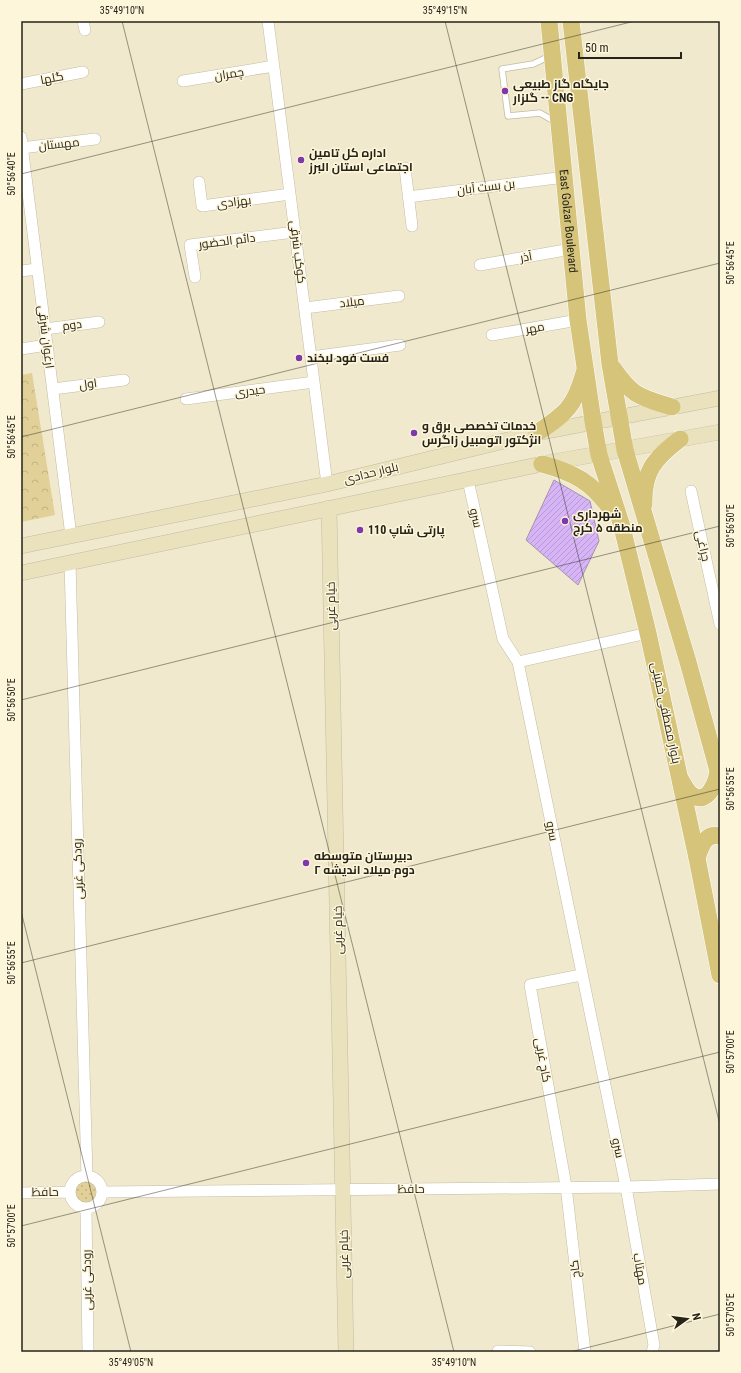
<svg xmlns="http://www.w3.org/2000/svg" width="741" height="1373" font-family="'Roboto Condensed',Cairo,sans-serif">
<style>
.grass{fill:url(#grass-dots)}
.forest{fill:url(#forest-crowns)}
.building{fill:url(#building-hatch);stroke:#a295ad}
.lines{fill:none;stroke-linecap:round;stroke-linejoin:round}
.lane-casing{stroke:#c3bca2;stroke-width:7}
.street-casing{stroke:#c3bca2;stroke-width:12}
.secondary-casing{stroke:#c3bca2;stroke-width:16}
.primary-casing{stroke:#fff;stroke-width:18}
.lane{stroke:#fff;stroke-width:5.5}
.street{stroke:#fff;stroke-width:11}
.secondary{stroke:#eae1bd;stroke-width:15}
.primary{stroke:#d5c47a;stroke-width:17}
.ticks{fill:none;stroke:#262319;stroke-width:1;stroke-opacity:0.45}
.poi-dot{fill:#7e38ac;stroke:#fef6db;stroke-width:1.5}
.labels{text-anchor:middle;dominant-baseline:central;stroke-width:3;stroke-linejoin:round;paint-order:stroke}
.street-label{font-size:12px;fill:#262319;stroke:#fef6db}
.poi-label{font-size:12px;font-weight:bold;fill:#262319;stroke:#fef6db;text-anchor:start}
.neatline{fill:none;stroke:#262319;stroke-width:1.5}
.ticks-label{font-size:10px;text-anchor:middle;fill:#262319}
</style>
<defs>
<pattern id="grass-dots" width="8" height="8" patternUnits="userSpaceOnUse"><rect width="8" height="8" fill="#e1d199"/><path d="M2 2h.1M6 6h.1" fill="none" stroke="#c1b383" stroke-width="1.8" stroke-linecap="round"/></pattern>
<pattern id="forest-crowns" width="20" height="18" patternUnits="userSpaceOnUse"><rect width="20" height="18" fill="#e1d199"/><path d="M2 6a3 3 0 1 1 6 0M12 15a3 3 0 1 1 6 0" fill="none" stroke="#c1b383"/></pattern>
<pattern id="building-hatch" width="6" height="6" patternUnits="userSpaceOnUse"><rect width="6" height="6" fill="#d7b4f6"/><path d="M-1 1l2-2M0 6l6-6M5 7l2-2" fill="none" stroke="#b89ad2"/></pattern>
</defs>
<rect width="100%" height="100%" fill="#f0e9ce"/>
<path class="grass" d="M72 1192a14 14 0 1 1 28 0a14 14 0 1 1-28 0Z"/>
<path class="forest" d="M 32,373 L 55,515 L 21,522 L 21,375 Z"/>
<path class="building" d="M 554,480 L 590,501 L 599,541 L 578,585 L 526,540 Z"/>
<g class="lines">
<defs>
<path id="lane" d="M 550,56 L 533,64 L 502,69 L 508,116 L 540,113 L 557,123"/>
<path id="street" d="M 83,21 L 85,30
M 268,21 L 327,484
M 183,81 L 274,66
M 21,84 L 83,72
M 21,137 L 71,536
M 21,148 L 95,139
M 405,168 L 412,226
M 199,182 L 202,206 L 290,194
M 408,197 L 565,177
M 480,265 L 571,249
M 21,271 L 37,269
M 195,277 L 190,245 L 295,232
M 305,308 L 399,296
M 45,329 L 99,322
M 492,335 L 578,320
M 21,349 L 47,345
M 311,357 L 400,345
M 53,389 L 124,380
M 186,399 L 314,382
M 468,480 L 503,639 L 518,662 L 626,1187 L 654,1345 L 652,1352
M 691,491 L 720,624
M 70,563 L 87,1176
M 518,662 L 648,633
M 581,975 L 530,985 L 566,1186 L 585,1352
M70 1192a16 16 0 1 1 32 0a16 16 0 1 1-32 0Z
M 102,1192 L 626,1187 L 720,1184
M 21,1193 L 70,1192
M 86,1209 L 88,1352
M 498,1351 L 530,1352"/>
<path id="secondary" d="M 329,508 L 346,1352
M 21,546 L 327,484 L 537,433 L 720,398
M 21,573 L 542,464 L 720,432"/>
<g id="primary">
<path id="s1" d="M 549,21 L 578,320 L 593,421 L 599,455 L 621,523 L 648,633 L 697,858 L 720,975"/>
<path d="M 571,21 L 610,364 L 625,450 L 688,662 L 720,778"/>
<path d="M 613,368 C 633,397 640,397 672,407"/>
<path d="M 537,433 C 566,413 574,408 584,373"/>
<path d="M 542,464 C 575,473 592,482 612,511"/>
<path d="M 644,504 C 643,471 655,458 680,439"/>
<path d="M 681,780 C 684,785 687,792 692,795 C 708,806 717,781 718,770"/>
<path d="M 697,858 C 701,847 705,832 720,836"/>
</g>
</defs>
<use href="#lane" class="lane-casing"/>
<use href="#street" class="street-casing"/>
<use href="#secondary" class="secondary-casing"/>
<use href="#primary" class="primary-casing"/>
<use href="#lane" class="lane"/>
<use href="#street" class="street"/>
<use href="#secondary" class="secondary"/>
<use href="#primary" class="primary"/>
</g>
<path class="ticks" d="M 122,21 L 454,1352M 445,21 L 720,1125M 21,174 L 635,21M 21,437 L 720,263M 21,700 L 720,526M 21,911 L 131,1352M 21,963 L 720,789M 21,1226 L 720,1052M 570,1352 L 720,1314"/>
<g class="poi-dot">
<circle cx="505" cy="91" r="4"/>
<circle cx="301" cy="160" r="4"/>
<circle cx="299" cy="358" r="4"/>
<circle cx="414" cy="433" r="4"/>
<circle cx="565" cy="521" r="4"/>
<circle cx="360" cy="530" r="4"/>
<circle cx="306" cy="863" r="4"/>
</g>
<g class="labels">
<g class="street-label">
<text transform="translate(229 74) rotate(-9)">چمران</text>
<text transform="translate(52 78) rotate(-11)">گلها</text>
<text transform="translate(59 144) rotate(-6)">مهستان</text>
<text transform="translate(486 187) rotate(-7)">بن بست آبان</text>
<text transform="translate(234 202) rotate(-7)">بهزادی</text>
<text stroke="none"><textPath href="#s1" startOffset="201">East Golzar Boulevard</textPath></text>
<text transform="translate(227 241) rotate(-7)">دائم الحضور</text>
<text transform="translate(298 252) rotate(83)">کوکب شرقی</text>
<text transform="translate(526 257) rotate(-10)">آذر</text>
<text transform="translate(352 302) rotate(-7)">میلاد</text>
<text transform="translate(72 325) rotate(-7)">دوم</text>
<text transform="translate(535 328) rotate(-10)">مهر</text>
<text transform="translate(46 337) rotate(83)">ارغوان شرقی</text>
<text transform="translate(88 384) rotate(-8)">اول</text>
<text transform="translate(250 391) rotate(-7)">حیدری</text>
<text transform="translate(371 473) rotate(-14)">بلوار حدادی</text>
<text transform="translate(476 518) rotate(77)">سرو</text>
<text transform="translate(703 546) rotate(78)">چراغی</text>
<text transform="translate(331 606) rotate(-91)">خیام غربی</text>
<text transform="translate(666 713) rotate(78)">بلوار مصطفی خمینی</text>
<text transform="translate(552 831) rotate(79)">سرو</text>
<text transform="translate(78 869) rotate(-92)">رودکی غربی</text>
<text transform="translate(338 930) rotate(-91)">خیام غربی</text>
<text transform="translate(543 1060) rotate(80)">کاج غربی</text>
<text transform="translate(618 1148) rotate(78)">سرو</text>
<text transform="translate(411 1189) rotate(-1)">حافظ</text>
<text transform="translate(45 1192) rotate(-1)">حافظ</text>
<text transform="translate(344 1254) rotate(-91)">خیام غربی</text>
<text transform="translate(575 1269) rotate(-97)">کاج</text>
<text transform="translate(640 1269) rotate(80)">مهتاب</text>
<text transform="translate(87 1280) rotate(-91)">رودکی غربی</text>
</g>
<g class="poi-label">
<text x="513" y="84">جایگاه گاز طبیعی<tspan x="513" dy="14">گلزار -- CNG</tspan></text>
<text x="309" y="153">اداره کل تامین<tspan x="309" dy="14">اجتماعی استان البرز</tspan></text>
<text x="307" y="358">فست فود لبخند</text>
<text x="422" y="426">خدمات تخصصی برق و<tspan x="422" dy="14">انژکتور اتومبیل زاگرس</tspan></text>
<text x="573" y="514">شهرداری<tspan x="573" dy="14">منطقه ۵ کرج</tspan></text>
<text x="368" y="530">پارتی شاپ 110</text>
<text x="314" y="856">دبیرستان متوسطه<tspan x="314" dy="14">دوم میلاد اندیشه ۲</tspan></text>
</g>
</g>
<rect width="741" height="1373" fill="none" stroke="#fef6db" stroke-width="44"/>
<g transform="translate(687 1319) rotate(76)" stroke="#fef6db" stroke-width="3" paint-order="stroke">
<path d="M0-3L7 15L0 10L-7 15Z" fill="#262319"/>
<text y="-6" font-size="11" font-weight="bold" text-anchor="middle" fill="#262319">N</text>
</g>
<path d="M579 52v6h102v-6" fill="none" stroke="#262319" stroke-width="2"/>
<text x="585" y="52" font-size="12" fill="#262319" stroke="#fef6db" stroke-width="3" paint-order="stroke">50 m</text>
<rect x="22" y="22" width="697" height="1329" class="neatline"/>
<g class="ticks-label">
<text x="122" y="14">35°49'10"N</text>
<text x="445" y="14">35°49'15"N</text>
<text transform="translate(11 174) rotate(-90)" y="4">50°56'40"E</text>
<text transform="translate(730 263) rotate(-90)" y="4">50°56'45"E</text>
<text transform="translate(11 437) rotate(-90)" y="4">50°56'45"E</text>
<text transform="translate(730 526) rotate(-90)" y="4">50°56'50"E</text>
<text transform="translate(11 700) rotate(-90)" y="4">50°56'50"E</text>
<text transform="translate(730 789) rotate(-90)" y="4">50°56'55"E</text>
<text transform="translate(11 963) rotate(-90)" y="4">50°56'55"E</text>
<text transform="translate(730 1052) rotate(-90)" y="4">50°57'00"E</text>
<text transform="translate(11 1226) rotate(-90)" y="4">50°57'00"E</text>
<text transform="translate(730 1315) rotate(-90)" y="4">50°57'05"E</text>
<text x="131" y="1366">35°49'05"N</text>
<text x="454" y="1366">35°49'10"N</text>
</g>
</svg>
